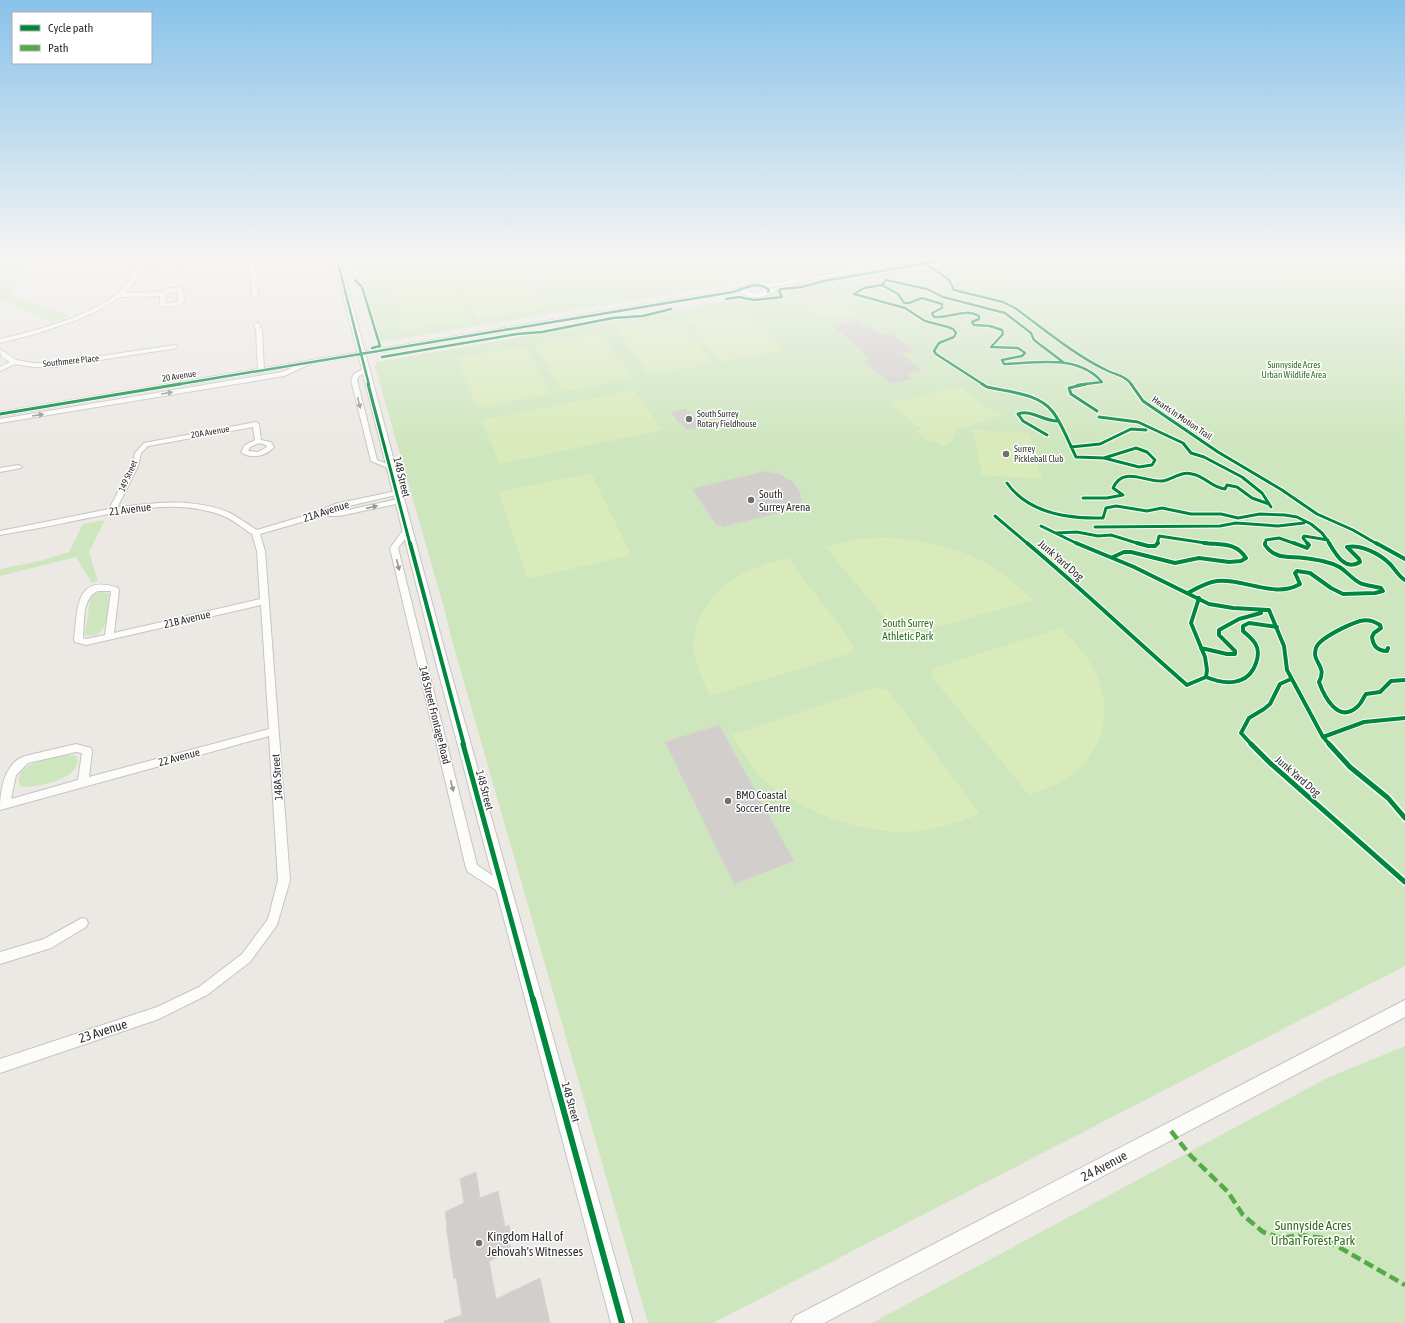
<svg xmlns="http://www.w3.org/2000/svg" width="1405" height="1323" font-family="'Asap Condensed',sans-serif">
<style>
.green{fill:#cee6be}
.pitch{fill:#d9eabb}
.building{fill:#d1cecb;stroke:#d7d4d0}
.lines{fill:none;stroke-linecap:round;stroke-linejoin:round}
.minor-casing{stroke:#c5c4c5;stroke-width:2}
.tertiary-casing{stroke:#c5c4c5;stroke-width:2}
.secondary-casing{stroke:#c5c4c5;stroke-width:2}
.minor{fill:#fcfcfb;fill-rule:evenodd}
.tertiary{fill:#fcfcfb;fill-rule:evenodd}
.secondary{fill:#fcfcfb;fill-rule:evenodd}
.quiet{stroke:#54ab44;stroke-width:4.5;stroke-dasharray:10 4.5;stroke-linecap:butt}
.cycleway-far4-casing{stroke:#fff;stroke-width:4}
.cycleway-far3-casing{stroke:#fff;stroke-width:5}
.cycleway-far2-casing{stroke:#fff;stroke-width:6}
.cycleway-far1-casing{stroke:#fff;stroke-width:8}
.cycleway-casing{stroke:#fff;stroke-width:9}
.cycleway-far4{stroke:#00873e;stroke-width:2.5}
.cycleway-far3{stroke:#00873e;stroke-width:3}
.cycleway-far2{stroke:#00873e;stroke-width:4}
.cycleway-far1{stroke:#00873e;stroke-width:5}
.cycleway{stroke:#00873e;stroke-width:6}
.oneway{fill:#959594}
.poi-dot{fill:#706f6e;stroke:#fff;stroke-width:1.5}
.labels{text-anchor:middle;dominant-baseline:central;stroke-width:3;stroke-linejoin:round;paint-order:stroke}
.far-street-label{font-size:9px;fill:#2e2e2e;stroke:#fff}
.far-park-label{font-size:9px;fill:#2c6e1b;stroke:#fff}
.far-poi-label{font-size:9px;fill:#2e2e2e;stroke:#fff;text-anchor:start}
.street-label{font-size:11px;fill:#2e2e2e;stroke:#fff}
.poi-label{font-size:11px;fill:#2e2e2e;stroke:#fff;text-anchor:start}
.park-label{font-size:11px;fill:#2c6e1b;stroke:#fff}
.near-street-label{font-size:13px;fill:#2e2e2e;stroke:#fff}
.near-park-label{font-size:13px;fill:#2c6e1b;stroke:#fff}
.near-poi-label{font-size:13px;fill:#2e2e2e;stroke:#fff;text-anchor:start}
</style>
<rect width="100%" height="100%" fill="#ece8e4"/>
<path class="green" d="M 0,259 L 27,259 L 12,296 L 70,316 L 54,323 L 0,300 Z
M 354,259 L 906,259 L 811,274 L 771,282 L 762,282 L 758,280 L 380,342 Z
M 953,259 L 1405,259 L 1405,966 L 713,1323 L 648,1323 L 451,637 L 445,611 L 375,367 L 377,362 L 816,285 L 825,282 Z
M 105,520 L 89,552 L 98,581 L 92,583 L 76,557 L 0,576 L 0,569 L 40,561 L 69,552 L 83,524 Z
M 101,592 L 108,593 L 109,595 C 107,610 109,641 85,635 L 90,599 L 95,594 Z
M 67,755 L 76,756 C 86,778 36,788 21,787 C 8,764 53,758 67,755 Z
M 1405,1046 L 1405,1323 L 872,1323 L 1327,1078 Z"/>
<path class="pitch" d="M 568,259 L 626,259 L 647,283 C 624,289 543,297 538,264 Z
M 634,259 L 734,259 L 735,265 C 726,280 675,283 658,284 Z
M 515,265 L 544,308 L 478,319 L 456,274 Z
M 449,274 L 472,320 L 403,331 L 387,284 Z
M 804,294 L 809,294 L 816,298 L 827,296 L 841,304 L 860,308 L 862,310 L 851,316 L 833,316 L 823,318 L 811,312 L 813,309 L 799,304 L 794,299 L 797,295 Z
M 742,309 L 784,350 L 721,362 L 684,318 Z
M 678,320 L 715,363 L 649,375 L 617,330 Z
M 601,333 L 633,378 L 562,392 L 535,344 Z
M 525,346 L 551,394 L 477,408 L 456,358 Z
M 960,387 L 988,409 L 998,411 L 1002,415 L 956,430 L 953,439 L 946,446 L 942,446 L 931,440 L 927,441 L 917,431 L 921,429 L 920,427 L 917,426 L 891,403 Z
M 634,390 L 662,430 L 500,464 L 481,420 Z
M 973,430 L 1029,433 L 1042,479 L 982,475 Z
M 591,473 L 631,555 L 528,579 L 498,492 Z
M 883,537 C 948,542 986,554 1033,600 L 906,636 L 898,634 L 825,547 L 858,539 Z
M 788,558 L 854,645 L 852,653 L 710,696 C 704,682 697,669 694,653 C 689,625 713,591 736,577 C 751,567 770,563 788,558 Z
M 1060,628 C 1069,636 1078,645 1085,655 C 1114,697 1112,744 1070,776 C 1058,785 1043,790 1029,795 L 930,675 L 934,668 Z
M 877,687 L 888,690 L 980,814 C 957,823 932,831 907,832 C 864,832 821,819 786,795 C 778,790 768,785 762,778 C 750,765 741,750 732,735 Z"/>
<path class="building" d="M 857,321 L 864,327 L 868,326 L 880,335 L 891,333 L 914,351 L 901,353 L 922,370 L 906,374 L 912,379 L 891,384 L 864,361 L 871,360 L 860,351 L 862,350 L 832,325 Z
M 686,409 L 693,415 L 702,427 L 687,430 L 681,423 L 679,423 L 671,412 Z
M 767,471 L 769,473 L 772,472 L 774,474 L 778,473 L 794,483 L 800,493 L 802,506 L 796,507 L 798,508 L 722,527 L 721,525 L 717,526 L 693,490 L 696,489 L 695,488 Z
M 719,725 L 794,861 L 734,884 L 665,742 Z
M 476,1172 L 480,1198 L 498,1191 L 505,1227 L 509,1225 L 511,1233 L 508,1235 L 511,1251 L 489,1261 L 496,1299 L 540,1278 L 550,1323 L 445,1323 L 444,1321 L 462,1315 L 456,1277 L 454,1279 L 446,1226 L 447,1226 L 445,1212 L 464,1203 L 460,1179 Z"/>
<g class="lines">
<defs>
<path id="minor" d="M 136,259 L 140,259 L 139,268 L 201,259 L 215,259 L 138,271 L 136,280 L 124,293 L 162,292 L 169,288 L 180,288 L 183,290 L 184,301 C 178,307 168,308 160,306 L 160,296 L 120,297 L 93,313 L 74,321 L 35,334 L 0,343 L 0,339 C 39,330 107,313 130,280 C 134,275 135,266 136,259 ZM 170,292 L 178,292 L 178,301 L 173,303 L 165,304 L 166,295 Z
M 250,259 L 254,259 L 258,295 L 255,297 L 252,295 Z
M 257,323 L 259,324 L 262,330 L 264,371 L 261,373 L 258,371 L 256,330 L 254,325 Z
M 175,345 L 177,346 L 177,348 L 55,367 L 33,367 L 15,364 L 0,371 L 0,367 L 10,362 L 1,356 L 0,349 L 16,360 L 33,363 L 55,363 Z
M 308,361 L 310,362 L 310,364 L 284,376 L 0,423 L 0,419 L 282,372 Z
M 365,368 L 368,370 L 359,376 L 357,380 L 377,460 L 392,466 L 392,468 L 388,468 L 371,461 L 351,380 L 354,374 Z
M 256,422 L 259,424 L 261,440 L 271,442 L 274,447 C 266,456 251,460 241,452 L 245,445 L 255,440 L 253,427 L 148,446 L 141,453 L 138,466 L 117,508 C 154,502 193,498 228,512 C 238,517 247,524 257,530 L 317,512 L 335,504 L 396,491 L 400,493 L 396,495 L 340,508 L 331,512 L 339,512 L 398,499 L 402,501 L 401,503 L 339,516 L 322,516 L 260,534 L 265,551 L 290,880 L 277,925 L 250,962 L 207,995 L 159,1019 L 0,1073 L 0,1059 L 157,1007 L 199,987 L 242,954 L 268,919 L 278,880 L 269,736 L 0,810 C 0,791 4,763 25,756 L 76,744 L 91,748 L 92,751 L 89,777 L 269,729 L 261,605 L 86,645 L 75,642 L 74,640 C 78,611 74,573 118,588 L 119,590 L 114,633 L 260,599 L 257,551 L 252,534 C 242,528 233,519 221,515 C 175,498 124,511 78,520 C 52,526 26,530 0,535 L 0,531 L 109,509 L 132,466 L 135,453 L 144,443 ZM 259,443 L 266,445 L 267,447 L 258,452 L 248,451 L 250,447 ZM 98,591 L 111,591 L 105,635 L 86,639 L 83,638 C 85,623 81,598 98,591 ZM 76,752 L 82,753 L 78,780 L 11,799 L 16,775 L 28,763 Z
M 19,465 L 22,467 L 21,468 L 0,472 L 0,468 Z
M 404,529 L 410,529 L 411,531 L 398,548 L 477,865 L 506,885 L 508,889 L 506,893 L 502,894 L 468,872 L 466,868 L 390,548 Z
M 82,918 L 86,919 L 88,923 L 86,927 L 51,948 L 0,964 L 0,952 L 44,939 Z"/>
<path id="tertiary" d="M 918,259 L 933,259 L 769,287 L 777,289 C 768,297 749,302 741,291 L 0,416 L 0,412 L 732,290 L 756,283 L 775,283 ZM 756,286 L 763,288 L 766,290 L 753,294 L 746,289 Z"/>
<path id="secondary" d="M 334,259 L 340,259 L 447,659 L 633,1323 L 611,1323 L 435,659 Z
M 1405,1000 L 1405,1017 L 824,1323 L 791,1323 L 795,1316 Z"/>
</defs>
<use href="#minor" class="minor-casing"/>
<use href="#tertiary" class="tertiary-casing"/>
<use href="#secondary" class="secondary-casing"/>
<use href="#minor" class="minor"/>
<use href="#tertiary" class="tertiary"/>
<use href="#secondary" class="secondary"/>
<path class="quiet" d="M 1171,1131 L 1190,1155 L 1228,1192 L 1243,1215 L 1263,1232 L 1281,1238 L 1301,1235 L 1323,1238 L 1405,1285"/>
<defs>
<path id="cycleway-far4" d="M 337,259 L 369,385
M 923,262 L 949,280 L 954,290 L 1003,302 L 1015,308 C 1044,329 1073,354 1106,370 C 1116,375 1126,376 1132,385
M 355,280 L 362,287 L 380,346 L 372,348
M 882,285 L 864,288 L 854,294 L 905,308 L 925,321 L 948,327 L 953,329 L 956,333 L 954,337 L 939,343 L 934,351 L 936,354 L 984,385
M 882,285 L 898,294 L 904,303 L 909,303 L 922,298 L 942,304 L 942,308 L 932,313 L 934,317 C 950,318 964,308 979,316 L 979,319 L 972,322 L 974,325 L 990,326 L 1002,330 L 1003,334 L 991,347 L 1018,348 L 1025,353 L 1022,356 L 1002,360 L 1004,364 C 1037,363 1078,354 1102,382
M 882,285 L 886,280 L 927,289 L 943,297 L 1005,313 L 1031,333 L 1034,340 L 1063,362
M 726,299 L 739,297 L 754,300 L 782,297 L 779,291 L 781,289 L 802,287 L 824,281 L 949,259
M 382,357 L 517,334 L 542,332 L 613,318 L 643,316 L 671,309
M 174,385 L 733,292 C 746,288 758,280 769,290 L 768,292
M 1077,385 L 1102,382"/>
<path id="cycleway-far3" d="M 368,384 L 410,544
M 982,384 L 987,387 C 1008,392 1039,393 1053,412 C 1062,424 1069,443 1076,457 L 1104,458
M 1086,384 L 1069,388 L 1071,394 L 1097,411
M 1131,384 L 1143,401 L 1218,452 L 1282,490 L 1317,514 L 1353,530 L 1377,544
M 0,414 L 180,384
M 1099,417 L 1138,422 L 1183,443 L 1191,453 L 1204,457 L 1242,477 L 1262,493 L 1271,507
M 1047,435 L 1023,421 L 1018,414 C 1031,409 1043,421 1057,421
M 1071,447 L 1100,444 L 1131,429 L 1146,430
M 1136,448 L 1147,452 L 1155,460 L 1152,465 L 1139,467 L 1104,458 Z
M 1007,483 C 1028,513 1069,519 1103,518 L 1106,508 L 1116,506 L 1147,511 L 1162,508 L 1191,514 L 1221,514 L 1238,518 L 1260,514 L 1285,515 L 1297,517 L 1311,524 L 1322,533 L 1330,544
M 1083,498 L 1107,498 L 1123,495 L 1113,488 C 1123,465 1146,483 1163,481 C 1173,479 1181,471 1192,474 C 1205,476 1212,488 1225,489 L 1227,485 L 1237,487 L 1252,498 L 1269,504
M 995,516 L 1028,544
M 1041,526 L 1078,544
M 1095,527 L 1220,526 L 1236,523 L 1278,526 L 1304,523
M 1056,533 L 1077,532 L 1098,536 L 1111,535 L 1140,544
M 1157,544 L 1159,536 L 1212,544
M 1265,544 L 1266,540 L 1279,538 L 1296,544
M 1308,544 L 1303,538 L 1304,536 L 1328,540"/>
<path id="cycleway-far2" d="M 410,543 L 464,745
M 1027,543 C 1082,589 1133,638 1187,685 L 1206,677 L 1207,670 L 1205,657 L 1191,623 L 1199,598
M 1076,543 L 1134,567 L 1209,604 L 1233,608 L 1269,610 L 1284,646 L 1287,670 L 1323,737 L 1330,745
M 1137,543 L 1148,546 L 1155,546 L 1158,543
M 1294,543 L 1307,548 L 1309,545 L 1307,543
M 1329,543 C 1335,553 1345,572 1360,562 L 1359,559 L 1347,547 C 1361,544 1380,554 1390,564 C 1395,569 1398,576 1405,580
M 1376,543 L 1405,559
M 1113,557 L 1124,552 L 1131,552 L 1175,563 L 1199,558 L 1229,562 L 1241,561 L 1246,558 C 1236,542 1221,545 1204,543
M 1188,593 C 1197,588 1207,582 1217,581 C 1244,578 1275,599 1300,584 L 1295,573 L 1297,571 L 1310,573 L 1331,588 L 1343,594 L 1375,593 L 1383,591 L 1381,588 C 1374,586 1366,586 1360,583 C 1346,575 1345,566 1326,562 C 1319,560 1311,559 1304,558 C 1289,556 1275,560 1265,545 L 1265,543
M 1201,648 L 1227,654 L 1235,654 L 1235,651 L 1219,635 L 1219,630 L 1239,619 L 1261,613 L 1261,611
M 1388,648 L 1387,651 C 1378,651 1373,646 1372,637 L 1374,633 L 1381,628 L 1380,625 C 1374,621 1367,619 1360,621 C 1350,624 1319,638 1316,648 C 1311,663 1328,665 1319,682 C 1324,696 1338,724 1357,707 C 1361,704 1363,698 1366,694 L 1380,692 L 1391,681 L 1405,680
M 1206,677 C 1225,685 1248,686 1256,663 C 1258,658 1259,650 1256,645 C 1253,639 1247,635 1243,631 L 1243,626 L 1249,623 L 1277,627
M 1323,737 L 1364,722 L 1405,718
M 1252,745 L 1241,733 L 1249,718 L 1264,709 L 1270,704 L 1280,684 L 1291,679"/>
<path id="cycleway-far1" d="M 463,744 L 533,1000
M 1251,744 L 1270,763 L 1405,882
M 1329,744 L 1350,767 L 1388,798 L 1405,818"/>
<path id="cycleway" d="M 533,999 L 622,1323"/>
</defs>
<use href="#cycleway-far4" class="cycleway-far4-casing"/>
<use href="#cycleway-far3" class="cycleway-far3-casing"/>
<use href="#cycleway-far2" class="cycleway-far2-casing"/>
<use href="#cycleway-far1" class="cycleway-far1-casing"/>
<use href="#cycleway" class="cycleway-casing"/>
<use href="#cycleway-far4" class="cycleway-far4"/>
<use href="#cycleway-far3" class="cycleway-far3"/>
<use href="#cycleway-far2" class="cycleway-far2"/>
<use href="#cycleway-far1" class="cycleway-far1"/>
<use href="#cycleway" class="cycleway"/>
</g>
<defs><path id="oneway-solid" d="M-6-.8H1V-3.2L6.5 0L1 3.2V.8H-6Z"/></defs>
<g class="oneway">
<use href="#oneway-solid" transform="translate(167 393) rotate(-9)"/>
<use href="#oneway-solid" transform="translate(359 403) rotate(76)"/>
<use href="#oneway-solid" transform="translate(38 415) rotate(-9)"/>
<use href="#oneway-solid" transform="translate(372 507) rotate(-13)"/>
<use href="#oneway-solid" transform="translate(398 565) rotate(76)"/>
<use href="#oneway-solid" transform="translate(452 786) rotate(76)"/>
</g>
<linearGradient id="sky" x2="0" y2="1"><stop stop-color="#88c2ea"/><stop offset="0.58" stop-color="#f6f5f3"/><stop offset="1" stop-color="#f6f5f3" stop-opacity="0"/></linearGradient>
<rect width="1405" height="445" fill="url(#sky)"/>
<g class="poi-dot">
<circle cx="689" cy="419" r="4"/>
<circle cx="1006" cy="454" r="4"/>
<circle cx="751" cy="500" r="4"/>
<circle cx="728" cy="801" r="4"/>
<circle cx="479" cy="1243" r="4"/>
</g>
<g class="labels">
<g class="far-street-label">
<text transform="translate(71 361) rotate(-6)">Southmere Place</text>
<text transform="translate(179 376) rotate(-9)">20 Avenue</text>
<text transform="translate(1182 418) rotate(34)">Hearts In Motion Trail</text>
<text transform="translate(210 432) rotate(-10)">20A Avenue</text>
<text transform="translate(128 476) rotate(-66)">149 Street</text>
</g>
<g class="far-park-label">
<text x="1294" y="365">Sunnyside Acres<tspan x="1294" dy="10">Urban Wildlife Area</tspan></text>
</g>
<g class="far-poi-label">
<text x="697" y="414">South Surrey<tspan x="697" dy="10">Rotary Fieldhouse</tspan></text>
<text x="1014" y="449">Surrey<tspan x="1014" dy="10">Pickleball Club</tspan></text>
</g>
<g class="street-label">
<text transform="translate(402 477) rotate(76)">148 Street</text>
<text transform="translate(130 509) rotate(-7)">21 Avenue</text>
<text transform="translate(326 511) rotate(-18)">21A Avenue</text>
<text transform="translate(1061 560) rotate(41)">Junk Yard Dog</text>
<text transform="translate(187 619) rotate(-13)">21B Avenue</text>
<text transform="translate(435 715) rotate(76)">148 Street Frontage Road</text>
<text transform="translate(179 757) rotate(-15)">22 Avenue</text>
<text transform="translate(1298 776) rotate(41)">Junk Yard Dog</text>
<text transform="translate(277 777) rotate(-94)">148A Street</text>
<text transform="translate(485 790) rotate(75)">148 Street</text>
<text transform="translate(571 1102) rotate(74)">148 Street</text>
</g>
<g class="poi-label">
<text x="759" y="494">South<tspan x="759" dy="13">Surrey Arena</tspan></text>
<text x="736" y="795">BMO Coastal<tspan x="736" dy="13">Soccer Centre</tspan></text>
</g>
<g class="park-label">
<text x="908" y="623">South Surrey<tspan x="908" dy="13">Athletic Park</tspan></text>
</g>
<g class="near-street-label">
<text transform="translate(103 1031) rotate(-18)">23 Avenue</text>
<text transform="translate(1104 1166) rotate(-28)">24 Avenue</text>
</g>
<g class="near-park-label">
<text x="1313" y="1225">Sunnyside Acres<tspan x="1313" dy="15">Urban Forest Park</tspan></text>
</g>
<g class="near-poi-label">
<text x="487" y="1236">Kingdom Hall of<tspan x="487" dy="15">Jehovah's Witnesses</tspan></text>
</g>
</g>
<rect x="12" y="12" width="140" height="52" fill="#ffffff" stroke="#ababab"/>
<rect x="20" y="25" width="20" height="6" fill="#00873e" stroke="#ababab"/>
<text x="48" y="32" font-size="12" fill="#2e2e2e">Cycle path</text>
<rect x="20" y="45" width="20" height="6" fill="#54ab44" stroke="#ababab"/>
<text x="48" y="52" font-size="12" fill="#2e2e2e">Path</text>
</svg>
